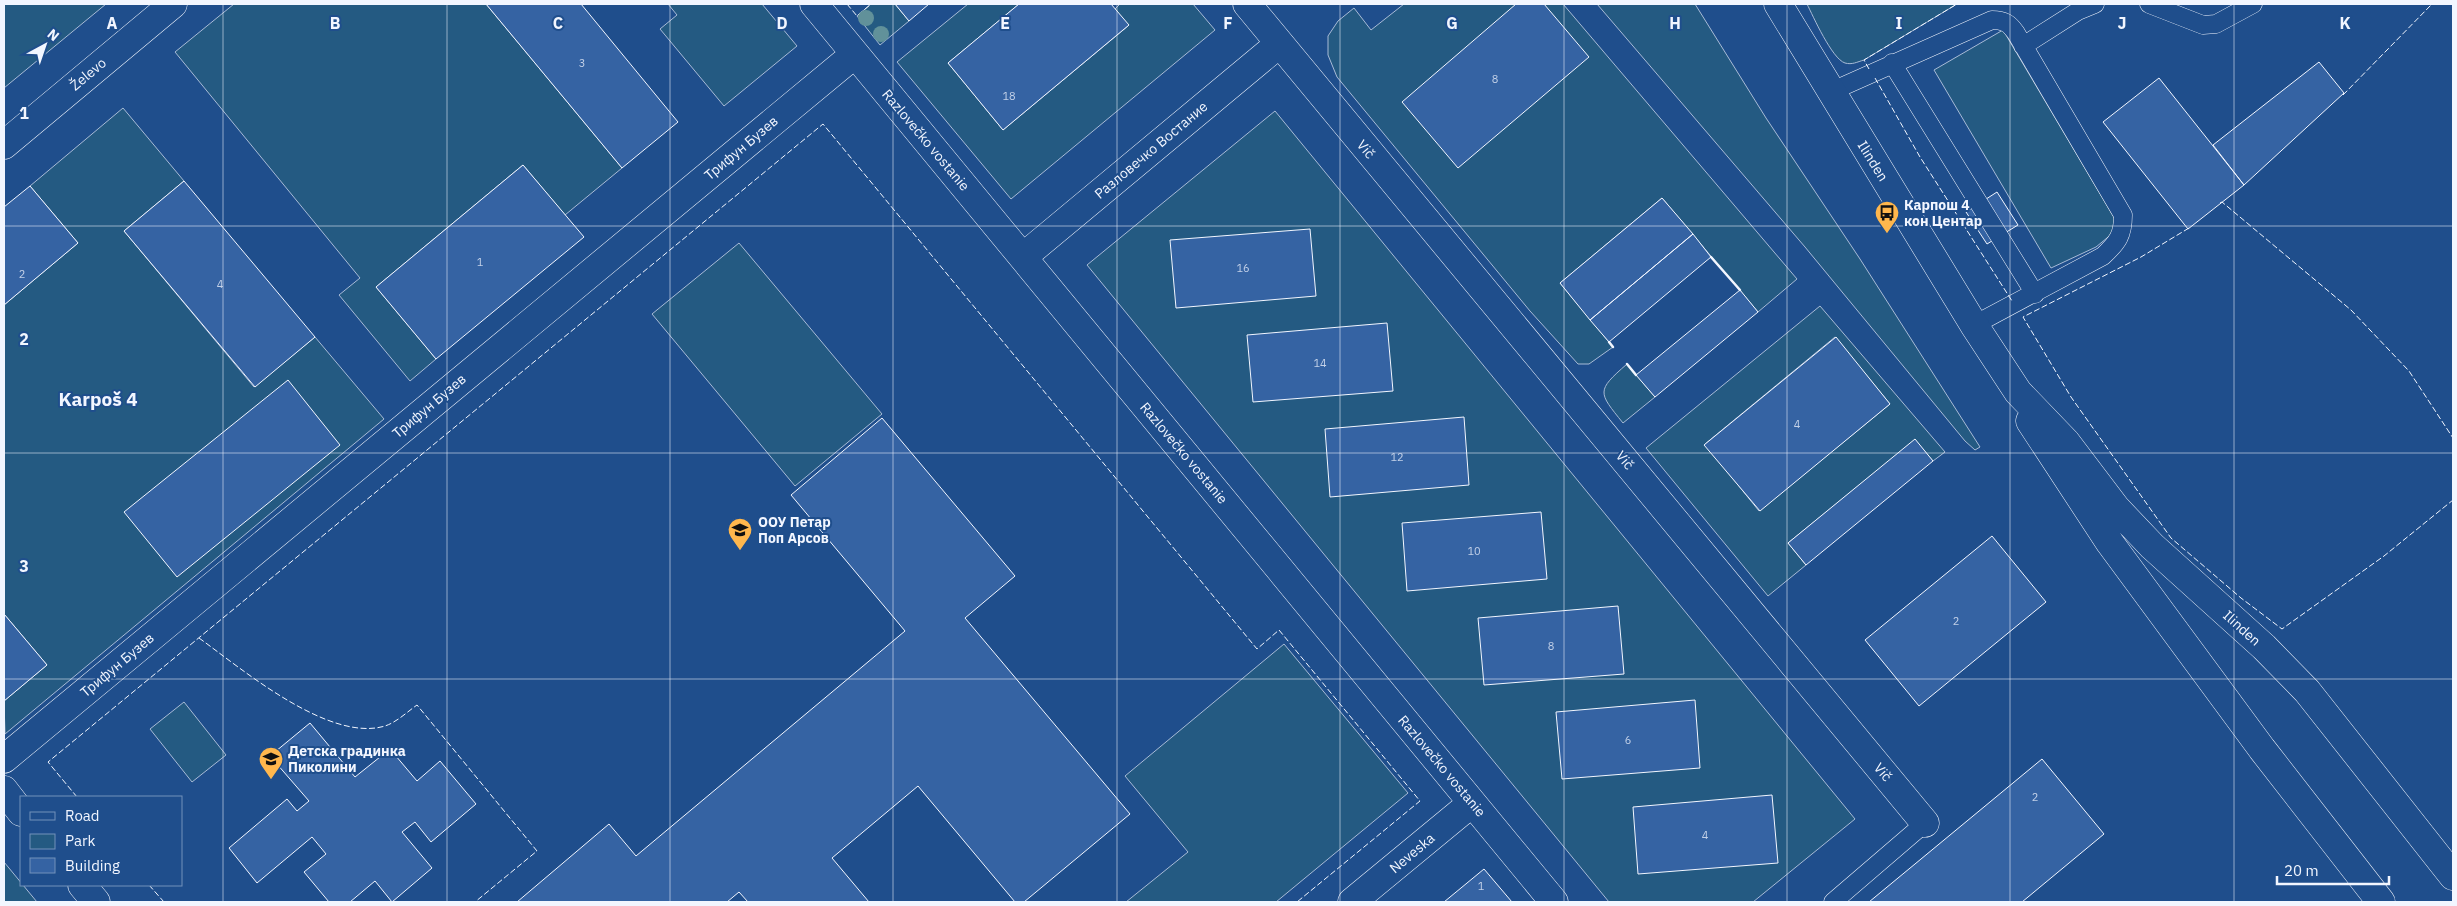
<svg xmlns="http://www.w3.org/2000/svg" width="2457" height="906" font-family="'IBM Plex Sans',sans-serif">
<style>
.green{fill:#245a82;stroke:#a8bbd7;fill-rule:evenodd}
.building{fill:#3563a3;stroke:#f2f6ff}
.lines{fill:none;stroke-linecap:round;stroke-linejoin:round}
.service-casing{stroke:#f2f6ff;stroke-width:19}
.minor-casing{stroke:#f2f6ff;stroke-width:29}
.tertiary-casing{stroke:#f2f6ff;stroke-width:29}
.service{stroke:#1f4e8c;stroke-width:18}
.minor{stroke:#1f4e8c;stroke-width:28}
.tertiary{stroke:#1f4e8c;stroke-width:28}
.fence{stroke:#f2f6ff;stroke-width:1;stroke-dasharray:6 2.5;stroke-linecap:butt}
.wall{stroke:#f2f6ff;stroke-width:2.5}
.tree{fill:#61919a}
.grid{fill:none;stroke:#f2f6ff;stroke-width:1;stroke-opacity:0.55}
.labels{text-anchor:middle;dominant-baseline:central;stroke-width:4;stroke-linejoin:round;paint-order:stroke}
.number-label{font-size:11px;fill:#c3d1e8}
.street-label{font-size:14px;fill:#f2f6ff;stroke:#1f4e8c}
.poi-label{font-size:14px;font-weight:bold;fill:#f2f6ff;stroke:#1f4e8c;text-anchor:start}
.district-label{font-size:19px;font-weight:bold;fill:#f2f6ff;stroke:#1f4e8c}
.grid-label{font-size:16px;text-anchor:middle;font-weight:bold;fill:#f2f6ff;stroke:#1f4e8c;stroke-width:4;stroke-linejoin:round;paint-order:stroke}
</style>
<rect width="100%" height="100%" fill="#1f4e8c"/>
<path class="green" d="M 4,4 L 106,4 L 4,88 Z
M 234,4 L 486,4 L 622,168 L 565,215 L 523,165 L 376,287 L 436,359 L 410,381 L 339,295 L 360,278 L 175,52 Z
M 668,4 L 762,4 L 797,46 L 724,106 L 660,29 L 677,15 Z
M 871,4 L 895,4 L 909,21 L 880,45 L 857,16 Z
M 968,4 L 1019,4 L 948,63 L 1003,130 L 1128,26 L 1115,9 L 1120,4 L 1193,4 L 1215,30 L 1011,199 L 897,62 Z
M 1404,4 L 1563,4 L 1797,279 L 1758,312 L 1662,198 L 1560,283 L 1613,347 L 1589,364 L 1578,364 L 1530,311 L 1337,77 L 1328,55 L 1328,36 L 1338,21 L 1354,8 L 1371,30 Z
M 1597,4 L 1695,4 L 1766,118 L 1860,259 L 1980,447 L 1975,450 L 1965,441 L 1805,247 Z
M 1807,4 L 1957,4 L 1864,60 C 1857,62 1852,65 1845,63 C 1832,59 1813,16 1807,4 Z
M 2003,30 L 2115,219 L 2113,233 L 2096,247 L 2051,268 L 1934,70 Z
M 123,108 L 184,181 L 124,231 L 254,387 L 315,337 L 384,419 L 5,734 L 4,701 L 47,665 L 4,614 L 4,305 L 78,243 L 30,186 Z
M 1275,111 L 1855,819 L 1753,902 L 1609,902 L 1087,265 Z
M 739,243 L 882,414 L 795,486 L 652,314 Z
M 1820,306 L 1945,452 L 1933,461 L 1915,440 L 1788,543 L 1806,565 L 1768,596 L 1646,448 ZM 1835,337 L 1890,404 L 1759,511 L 1705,444 Z
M 1627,364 L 1655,397 L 1623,423 C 1598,392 1596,391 1627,364 Z
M 1284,644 L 1408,793 L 1276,902 L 1126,902 L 1188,852 L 1125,776 Z
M 184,702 L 226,755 L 192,782 L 150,729 Z
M 4,862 L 37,902 L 4,902 Z"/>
<path class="building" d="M 486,4 L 581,4 L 678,122 L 622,168 Z
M 895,4 L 929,4 L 909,21 Z
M 1019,4 L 1111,4 L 1129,25 L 1003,130 L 948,63 Z
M 1516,4 L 1544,4 L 1589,57 L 1458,168 L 1402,102 Z
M 2319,62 L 2344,93 L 2244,185 L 2213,145 Z
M 2159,78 L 2244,185 L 2188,229 L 2103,122 Z
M 523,165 L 584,237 L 436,359 L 376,287 Z
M 184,181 L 315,337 L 255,387 L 124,231 Z
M 30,186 L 78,243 L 4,305 L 4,207 Z
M 1997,192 L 2018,225 L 1987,244 L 1966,212 Z
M 1662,198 L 1693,234 L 1590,320 L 1560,283 Z
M 1310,229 L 1316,296 L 1176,308 L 1170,240 Z
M 1693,234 L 1711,257 L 1609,342 L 1590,320 Z
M 1740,290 L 1758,312 L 1655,397 L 1636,375 Z
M 1387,323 L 1393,391 L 1253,402 L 1247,335 Z
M 1836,337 L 1890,404 L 1760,511 L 1704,445 Z
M 288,380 L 340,445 L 177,577 L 124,512 Z
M 1464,417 L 1469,485 L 1330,497 L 1325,429 Z
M 882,418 L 1015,576 L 965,618 L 1130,814 L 1024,902 L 1015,902 L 918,786 L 832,858 L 869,902 L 748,902 L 739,892 L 727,902 L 517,902 L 609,824 L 636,856 L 905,631 L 791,495 Z
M 1915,439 L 1933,461 L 1806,565 L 1788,543 Z
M 1541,512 L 1547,579 L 1407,591 L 1402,523 Z
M 1992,536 L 2046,602 L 1919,706 L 1865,640 Z
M 1618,606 L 1624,674 L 1484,685 L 1478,618 Z
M 4,614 L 47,665 L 4,701 Z
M 1695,700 L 1700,768 L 1562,779 L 1556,712 Z
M 310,723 L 355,777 L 390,749 L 417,781 L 440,761 L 476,804 L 431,842 L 415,822 L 402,832 L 432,868 L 392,902 L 375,881 L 350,902 L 329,902 L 304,872 L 326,854 L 312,837 L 257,883 L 229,848 L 287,799 L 297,811 L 309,801 L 270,756 Z
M 2042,759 L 2104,834 L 2022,902 L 1869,902 Z
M 1772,795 L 1778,863 L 1638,874 L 1633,807 Z
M 1484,869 L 1512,902 L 1444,902 Z"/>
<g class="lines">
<defs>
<path id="service" d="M 2149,4 L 2203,25 L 2216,24 L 2253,4
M 2023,46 L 2078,11 L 2095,4
M 1892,63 L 2035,294
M 1830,92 L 1992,20 C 2004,20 2009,23 2016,33 L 2123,215 C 2123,235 2118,242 2103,256 L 1974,325
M 1833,902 L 1925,823"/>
<path id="minor" d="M 814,4 L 1554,902
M 1247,4 L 1925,823
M 4,145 L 173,4
M 1023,257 L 1279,44
M 4,759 L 855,54
M 4,790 L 21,812
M 82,885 L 96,902
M 1352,902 L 1472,803"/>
<path id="tertiary" d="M 1778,4 L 1974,325 L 2018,392 L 2066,442 L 2116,508 L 2152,546 L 2264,647 L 2307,691 L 2453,876
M 2030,421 L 2110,543 L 2262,749 L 2381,902"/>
</defs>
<use href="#service" class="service-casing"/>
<use href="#minor" class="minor-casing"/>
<use href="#tertiary" class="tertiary-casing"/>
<use href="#service" class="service"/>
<use href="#minor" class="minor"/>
<use href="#tertiary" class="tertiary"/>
<path class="fence" d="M 847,4 L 857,16 L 871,4
M 1869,69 L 1864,60 L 1957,4
M 1875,78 L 1920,157 L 2012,301
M 2343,95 L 2432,4
M 2220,203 L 2222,202 L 2351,310 L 2409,371 L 2453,438
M 2189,228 L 2141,257 L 2023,317 L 2071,397 L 2171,538 L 2241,598 L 2282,629 L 2384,556 L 2453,500
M 199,638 C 242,669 329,743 385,726 C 397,722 407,712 417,705 L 537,851 L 475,902
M 77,797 L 48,762 L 823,124 L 1257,649 L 1279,630 L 1420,801 L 1297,902
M 149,885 L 164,902"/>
<path class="wall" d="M 1711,257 L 1740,290
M 1609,342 L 1613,347
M 1627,364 L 1636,375"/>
</g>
<g class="tree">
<circle cx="866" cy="18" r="8"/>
<circle cx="881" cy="34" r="8"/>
</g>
<path class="grid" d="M 223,4 L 223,902M 447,4 L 447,902M 670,4 L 670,902M 893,4 L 893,902M 1117,4 L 1117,902M 1340,4 L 1340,902M 1564,4 L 1564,902M 1787,4 L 1787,902M 2010,4 L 2010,902M 2234,4 L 2234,902M 4,226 L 2453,226M 4,453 L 2453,453M 4,679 L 2453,679"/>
<defs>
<symbol id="bus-pin" viewBox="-11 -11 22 30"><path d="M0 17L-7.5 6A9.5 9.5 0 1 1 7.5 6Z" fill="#ffb74d" stroke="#1f4e8c"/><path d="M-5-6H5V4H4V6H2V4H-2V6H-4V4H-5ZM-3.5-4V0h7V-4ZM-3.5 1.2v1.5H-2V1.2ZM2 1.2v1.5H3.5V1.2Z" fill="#111"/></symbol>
<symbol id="school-pin" viewBox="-11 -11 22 30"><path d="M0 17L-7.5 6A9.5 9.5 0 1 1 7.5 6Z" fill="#ffb74d" stroke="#1f4e8c"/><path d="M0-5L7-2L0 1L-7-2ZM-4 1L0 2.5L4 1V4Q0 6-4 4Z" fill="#111"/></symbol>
</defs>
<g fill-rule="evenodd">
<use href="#bus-pin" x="1873" y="199" width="28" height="38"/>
<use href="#school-pin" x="726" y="516" width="28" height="38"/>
<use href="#school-pin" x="257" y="745" width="28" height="38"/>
</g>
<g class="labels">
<g class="number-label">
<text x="582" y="63">3</text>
<text x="1495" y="79">8</text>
<text x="1009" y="96">18</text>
<text x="480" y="262">1</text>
<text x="1243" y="268">16</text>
<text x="22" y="274">2</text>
<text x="220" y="284">4</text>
<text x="1320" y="363">14</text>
<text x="1797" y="424">4</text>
<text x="1397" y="457">12</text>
<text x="1474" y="551">10</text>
<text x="1956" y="621">2</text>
<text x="1551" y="646">8</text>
<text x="1628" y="740">6</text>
<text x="2035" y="797">2</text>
<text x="1705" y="835">4</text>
<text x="1481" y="886">1</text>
</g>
<g class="street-label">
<text transform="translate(88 74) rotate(-40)">Želevo</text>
<text transform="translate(926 140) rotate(50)">Razlovečko vostanie</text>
<text transform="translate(741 148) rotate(-40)">Трифун Бузев</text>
<text transform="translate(1366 149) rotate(50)">Vič</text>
<text transform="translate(1151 150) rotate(-40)">Разловечко Востание</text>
<text transform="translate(1873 161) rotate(58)">Ilinden</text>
<text transform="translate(429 406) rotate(-40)">Трифун Бузев</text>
<text transform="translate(1184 453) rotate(50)">Razlovečko vostanie</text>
<text transform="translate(1625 460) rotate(50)">Vič</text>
<text transform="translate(2242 628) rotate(42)">Ilinden</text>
<text transform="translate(117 665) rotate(-40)">Трифун Бузев</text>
<text transform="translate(1442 766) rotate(50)">Razlovečko vostanie</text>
<text transform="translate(1883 772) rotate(50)">Vič</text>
<text transform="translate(1412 853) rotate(-40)">Neveska</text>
</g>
<g class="poi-label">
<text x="1904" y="205">Карпош 4<tspan x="1904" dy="16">кон Центар</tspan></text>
<text x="758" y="522">ООУ Петар<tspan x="758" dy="16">Поп Арсов</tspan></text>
<text x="288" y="751">Детска градинка<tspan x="288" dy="16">Пиколини</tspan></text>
</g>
<g class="district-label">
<text x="98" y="399">Karpoš 4</text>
</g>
</g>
<g class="grid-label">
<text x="112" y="29">A</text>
<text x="335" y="29">B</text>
<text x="558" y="29">C</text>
<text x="782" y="29">D</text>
<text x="1005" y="29">E</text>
<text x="1228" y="29">F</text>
<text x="1452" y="29">G</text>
<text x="1675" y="29">H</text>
<text x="1899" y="29">I</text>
<text x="2122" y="29">J</text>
<text x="2345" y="29">K</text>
<text x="24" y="119">1</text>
<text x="24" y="345">2</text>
<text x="24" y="572">3</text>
</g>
<rect width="2457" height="906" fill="none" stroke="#f2f6ff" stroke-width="10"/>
<rect x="20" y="796" width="162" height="90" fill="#1f4e8c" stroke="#7391ba"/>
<rect x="30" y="812" width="25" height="8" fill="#1f4e8c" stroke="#7391ba"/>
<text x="65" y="821" font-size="15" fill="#f2f6ff">Road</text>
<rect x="30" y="834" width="25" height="15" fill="#245a82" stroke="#7391ba"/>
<text x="65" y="846" font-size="15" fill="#f2f6ff">Park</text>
<rect x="30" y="858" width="25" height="15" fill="#3563a3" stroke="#7391ba"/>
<text x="65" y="871" font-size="15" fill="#f2f6ff">Building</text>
<g transform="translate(45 45) rotate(40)" stroke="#1f4e8c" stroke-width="4" paint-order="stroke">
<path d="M0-4L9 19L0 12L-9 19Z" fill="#f2f6ff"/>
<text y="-8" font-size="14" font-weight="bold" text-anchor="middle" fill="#f2f6ff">N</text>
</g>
<path d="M2277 876v8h112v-8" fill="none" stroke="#f2f6ff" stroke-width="2.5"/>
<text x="2284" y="876" font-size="15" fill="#f2f6ff" stroke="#1f4e8c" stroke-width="4" paint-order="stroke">20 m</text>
</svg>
